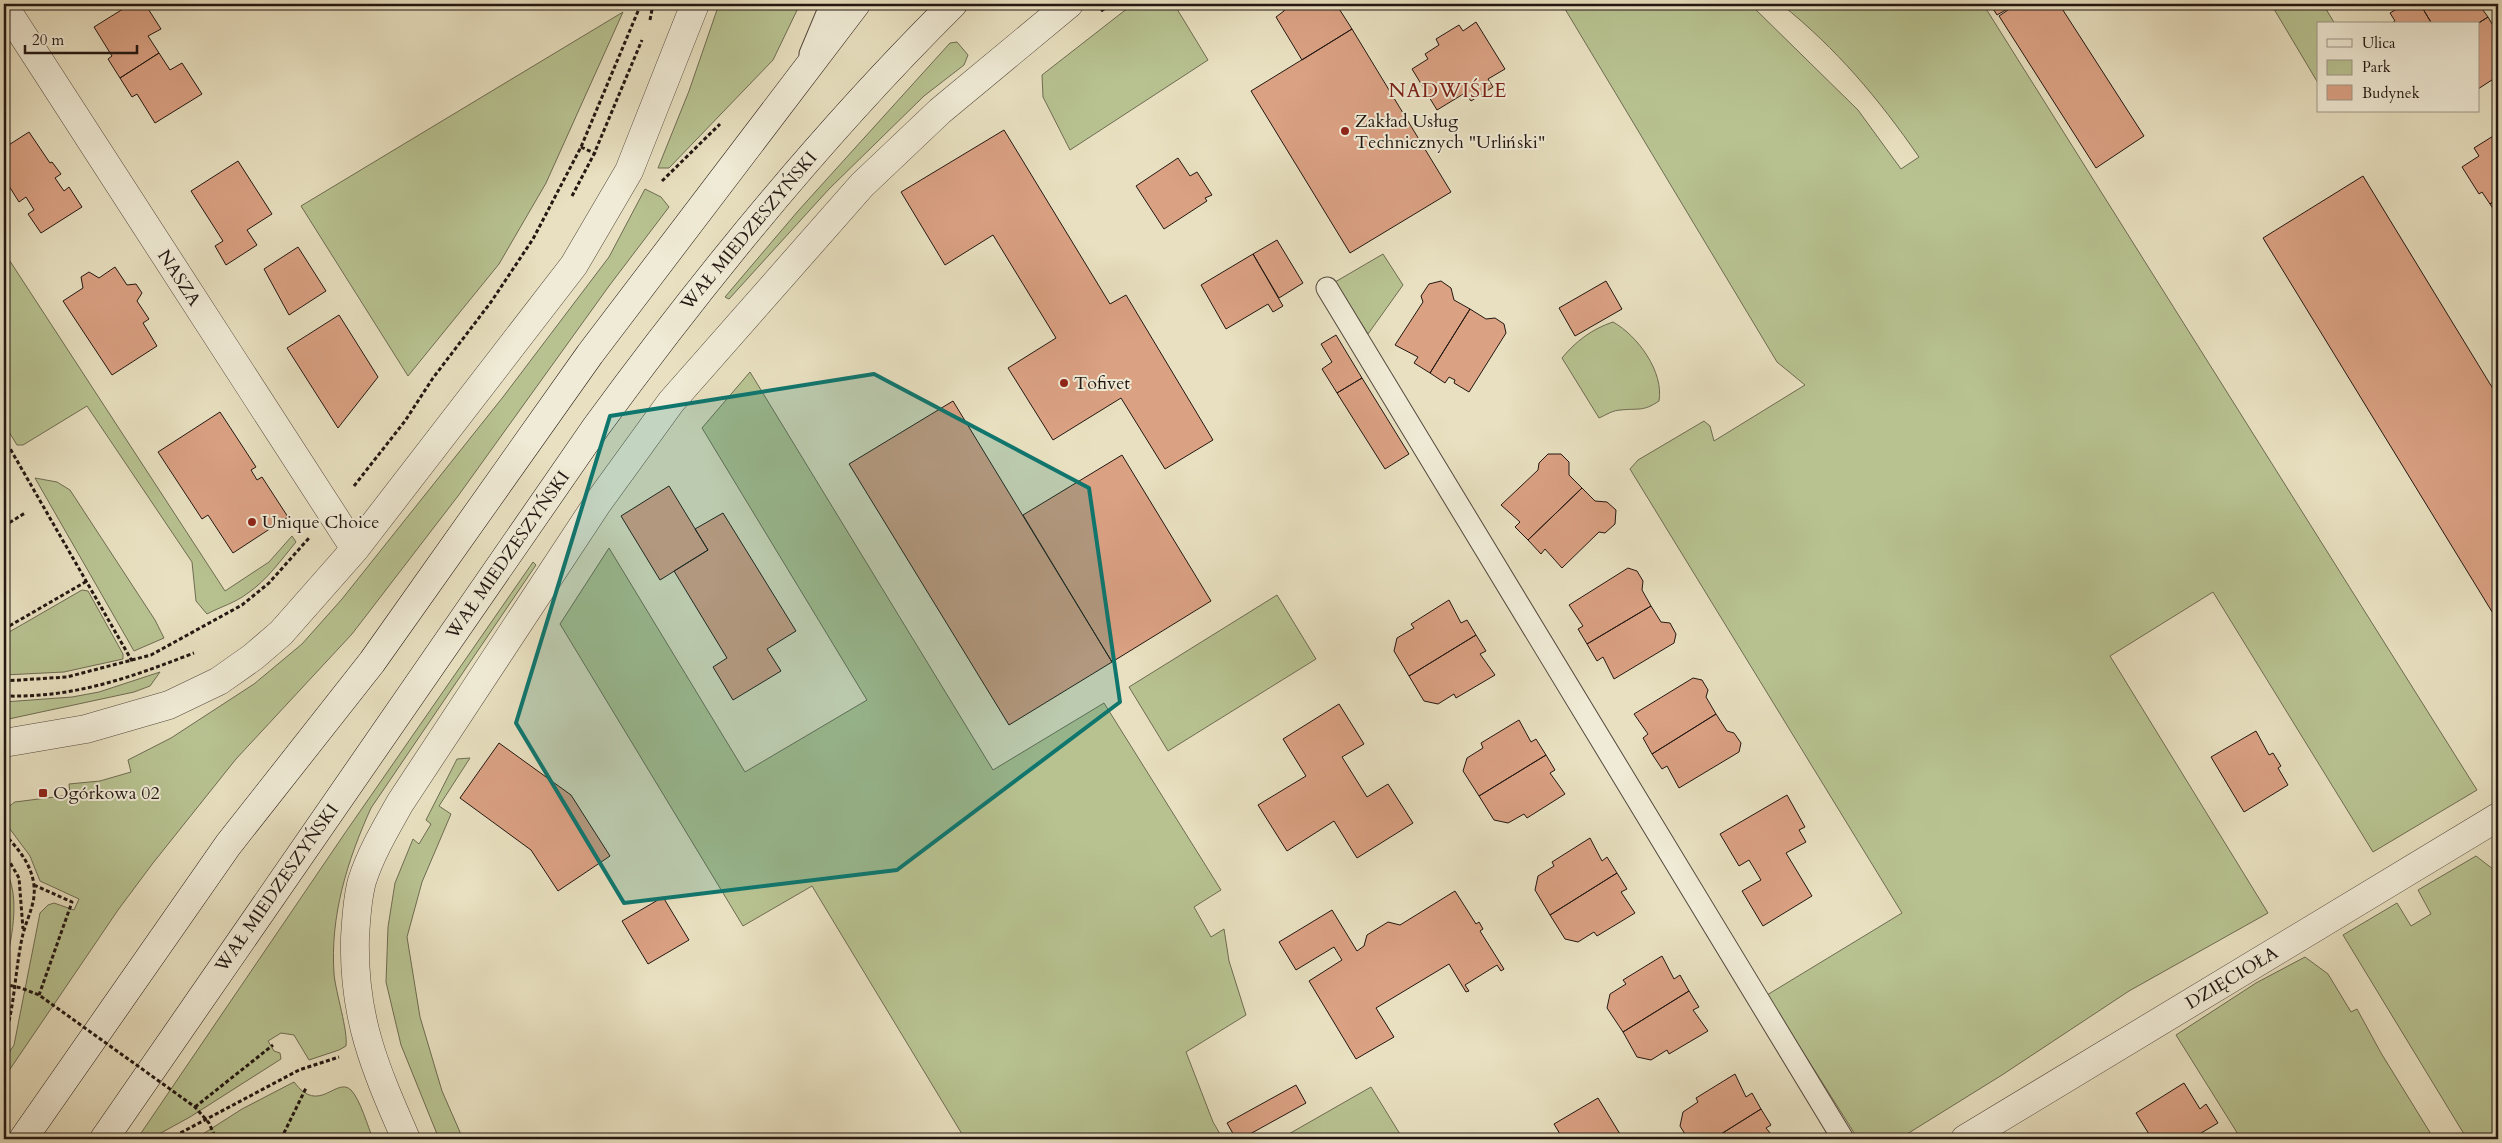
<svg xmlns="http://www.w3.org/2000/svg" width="2502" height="1143" font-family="Cardo,serif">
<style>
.green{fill:#b8c291;stroke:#6e6c52}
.building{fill:#daa183;stroke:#231712}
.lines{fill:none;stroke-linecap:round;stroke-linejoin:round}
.lane-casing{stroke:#54493e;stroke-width:23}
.street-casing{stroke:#54493e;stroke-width:29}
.secondary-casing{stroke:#231712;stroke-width:29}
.path{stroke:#231712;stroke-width:3;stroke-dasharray:4 2.5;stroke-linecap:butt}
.lane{stroke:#f0ebd6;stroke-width:21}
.street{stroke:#f0ebd6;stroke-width:28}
.secondary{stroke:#f0ebd6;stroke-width:28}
.path-bridge{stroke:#231712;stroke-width:3;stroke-dasharray:4 2.5;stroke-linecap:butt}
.marked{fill:#0f766e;fill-opacity:0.2;stroke:#0f766e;stroke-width:4;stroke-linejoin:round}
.poi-dot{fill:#8f2418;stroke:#f0ebd6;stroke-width:2}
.labels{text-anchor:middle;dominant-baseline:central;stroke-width:4;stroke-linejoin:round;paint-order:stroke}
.poi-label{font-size:18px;fill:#231712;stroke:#f0ebd6;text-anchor:start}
.street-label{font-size:18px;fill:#231712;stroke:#f0ebd6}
.quarter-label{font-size:20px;letter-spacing:1px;fill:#7a1f14;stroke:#f0ebd6}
</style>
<rect width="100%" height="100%" fill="#e8e0c0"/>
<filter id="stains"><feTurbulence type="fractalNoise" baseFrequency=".004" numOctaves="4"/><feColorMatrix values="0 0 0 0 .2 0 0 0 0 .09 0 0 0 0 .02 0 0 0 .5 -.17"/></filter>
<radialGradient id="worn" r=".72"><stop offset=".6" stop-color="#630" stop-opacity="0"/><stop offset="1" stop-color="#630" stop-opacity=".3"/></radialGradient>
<path class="green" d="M 719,4 L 800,4 L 773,60 L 669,168 L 658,168 L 689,91 Z
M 1133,4 L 1174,4 L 1208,60 L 1070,150 L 1043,97 L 1042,75 Z
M 1562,4 L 1750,4 L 1858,110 L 1901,169 L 1919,157 C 1878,98 1837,49 1781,4 L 1983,4 L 2477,790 L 2373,852 L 2213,592 L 2110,656 L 2268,913 L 2129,991 L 2002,1075 L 1899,1139 L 1858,1139 L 1767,995 L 1902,913 L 1630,469 L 1638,460 L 1704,421 L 1710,426 L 1714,441 L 1805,385 L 1777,362 Z
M 2271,4 L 2323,4 L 2335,24 L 2318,24 L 2318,83 Z
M 623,12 L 546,183 L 499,264 L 408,376 L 301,206 Z
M 957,42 L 968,55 L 964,65 L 924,96 L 829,189 L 729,299 L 725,297 L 798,211 L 950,43 Z
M 645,189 L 661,197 L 669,207 L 609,286 L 458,496 L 352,634 L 236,759 L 153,863 L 118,910 L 4,1078 L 4,1058 L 5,1059 L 14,1045 L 40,913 L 48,905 L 54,903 L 74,910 L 79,899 L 40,881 L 30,856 L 4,821 C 5,811 7,807 15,802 L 70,795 L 69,784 L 100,781 L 131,772 L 128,760 L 171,738 L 254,684 L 302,644 L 342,599 L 503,397 L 609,257 Z
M 4,252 L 225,591 L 269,562 L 292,536 L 296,542 C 281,560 267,580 248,593 C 235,603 220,607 207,614 L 196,601 L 192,562 L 87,406 L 23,445 L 17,445 L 6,427 L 4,428 Z
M 1383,254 L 1403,285 L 1368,334 L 1335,282 Z
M 1613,322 C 1638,336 1664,372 1659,401 C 1643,412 1638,408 1621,410 C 1613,410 1606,415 1599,418 L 1562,358 C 1576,341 1592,329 1613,322 Z
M 750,372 L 993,770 L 1104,703 L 1221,890 L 1194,907 L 1211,937 L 1224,929 L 1229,961 L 1246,1015 L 1186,1052 L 1213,1122 L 1223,1139 L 965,1139 L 812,886 L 743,926 L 560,624 L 609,548 L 745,772 L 867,700 L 702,428 Z
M 35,478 L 57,482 L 70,490 L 155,620 L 164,638 L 134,651 Z
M 533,562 L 536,565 L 371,808 C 347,861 330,916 334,974 C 336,994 348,1030 346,1046 L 339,1050 L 309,1060 L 294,1035 L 281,1033 L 268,1041 L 274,1051 L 280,1053 L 281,1059 L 190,1117 L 150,1139 L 137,1139 L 345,833 Z
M 82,590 L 88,591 L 123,654 L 123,659 L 64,672 L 4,675 L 4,635 Z
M 1277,595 L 1316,659 L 1168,751 L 1129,687 Z
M 160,672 L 150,686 L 134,692 L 4,720 L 4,702 L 72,697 L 99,692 Z
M 470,758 L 439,806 L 451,814 L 422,882 L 407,937 L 420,1017 L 442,1091 L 463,1139 L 439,1139 L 401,1045 L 386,982 L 388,927 L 395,883 L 413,839 L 419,844 L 431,824 L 426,820 L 457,759 Z
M 2476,856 L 2498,873 L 2497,1139 L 2467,1139 L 2343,935 L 2397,903 L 2411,926 L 2431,914 L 2418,890 Z
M 4,866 C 23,899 10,941 4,976 Z
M 2305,957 L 2328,974 L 2351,1012 L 2357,1009 L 2381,1053 L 2434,1139 L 2241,1139 L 2176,1035 L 2256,983 Z
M 294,1082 C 319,1116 336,1076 351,1090 C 360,1099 368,1127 373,1139 L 195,1139 L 242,1109 Z
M 1371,1087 L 1403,1139 L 1280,1139 Z"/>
<path class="building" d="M 131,4 L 145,4 L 161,29 L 148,36 L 159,53 L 120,78 L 108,59 L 112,56 L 94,27 Z
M 1286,4 L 1336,4 L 1352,29 L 1302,60 L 1276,17 L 1284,11 Z
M 1990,4 L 2016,4 L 1997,15 Z
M 2017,4 L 2059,4 L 2144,136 L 2096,168 L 1999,16 Z
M 2405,4 L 2420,4 L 2432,24 L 2390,24 L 2395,21 L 2390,13 Z
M 2420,4 L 2483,4 L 2480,6 L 2488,17 L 2477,24 L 2432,24 Z
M 2488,17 L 2495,29 L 2498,27 L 2498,76 L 2478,89 L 2477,24 Z
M 1476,22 L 1505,69 L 1488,79 L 1493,87 L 1471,101 L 1465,93 L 1437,110 L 1412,69 L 1428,59 L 1425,54 L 1439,45 L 1436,39 L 1459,25 L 1463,31 Z
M 1352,29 L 1451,192 L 1350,253 L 1251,91 Z
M 159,53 L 170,70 L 182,63 L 202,94 L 155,123 L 137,94 L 132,97 L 120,78 Z
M 1004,130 L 1110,304 L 1126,295 L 1213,440 L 1165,469 L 1121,398 L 1053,440 L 1008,368 L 1056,338 L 993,235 L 945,265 L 901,192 Z
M 29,132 L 50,163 L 52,162 L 61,174 L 55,178 L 64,191 L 69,187 L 82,207 L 41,233 L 28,214 L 34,210 L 26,197 L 19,202 L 4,178 L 4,148 Z
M 2498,133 L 2498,198 L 2490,204 L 2482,192 L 2479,194 L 2462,167 L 2479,156 L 2474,148 Z
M 1178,158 L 1190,176 L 1197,172 L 1212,195 L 1205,198 L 1207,201 L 1164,229 L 1136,186 Z
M 238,161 L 272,214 L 247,230 L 257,245 L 226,265 L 215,246 L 223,241 L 191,191 Z
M 2363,176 L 2498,397 L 2498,625 L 2493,616 L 2494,615 L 2263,238 Z
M 2498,198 L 2498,225 L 2494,217 L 2497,215 L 2490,204 Z
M 1277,240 L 1303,283 L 1279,298 L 1253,254 Z
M 298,247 L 326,291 L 289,315 L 264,269 Z
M 1253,254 L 1283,306 L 1273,312 L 1268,304 L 1226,329 L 1201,285 Z
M 115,267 L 127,285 L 136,284 L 142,293 L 137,301 L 149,319 L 143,323 L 157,346 L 112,375 L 63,301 L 83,288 L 81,277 L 89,272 L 99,278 Z
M 1441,281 L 1451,288 L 1454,300 L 1470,309 L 1430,373 L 1414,363 L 1418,357 L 1395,345 L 1423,302 L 1421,296 L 1429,284 Z
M 1606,281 L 1622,309 L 1575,336 L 1559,308 Z
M 1470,309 L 1486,319 L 1495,318 L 1504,324 L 1506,333 L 1469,392 L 1454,383 L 1455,380 L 1449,377 L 1445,383 L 1430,373 Z
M 339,315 L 378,377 L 338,428 L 287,348 Z
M 1336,335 L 1362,378 L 1337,393 L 1322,369 L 1332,362 L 1321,344 Z
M 1362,378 L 1409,454 L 1385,469 L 1337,393 Z
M 953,401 L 1112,662 L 1009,725 L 849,464 Z
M 220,412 L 256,467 L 251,470 L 257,480 L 262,477 L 288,517 L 233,553 L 208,515 L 202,519 L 158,452 Z
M 1548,454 L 1561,454 L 1569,462 L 1569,475 L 1582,488 L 1528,540 L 1515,527 L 1520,522 L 1501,505 L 1538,470 L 1539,463 Z
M 1122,455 L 1211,601 L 1112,662 L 1023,515 Z
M 669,486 L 708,550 L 660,580 L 621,516 Z
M 1582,488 L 1595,501 L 1607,502 L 1616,510 L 1615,524 L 1605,533 L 1599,532 L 1562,568 L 1545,549 L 1541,554 L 1528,540 Z
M 723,513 L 796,631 L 767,649 L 781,671 L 733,700 L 713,667 L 727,658 L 674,571 L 708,550 L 695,529 Z
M 1628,568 L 1637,571 L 1643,581 L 1642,590 L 1651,606 L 1587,644 L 1578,629 L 1583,626 L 1569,605 Z
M 1449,600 L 1461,623 L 1467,620 L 1476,635 L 1409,676 L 1394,651 L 1397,638 L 1414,628 L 1411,624 Z
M 1651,606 L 1661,622 L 1670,623 L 1676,634 L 1674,643 L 1614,679 L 1603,657 L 1597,661 L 1587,644 Z
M 1476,635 L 1486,651 L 1480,654 L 1495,675 L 1456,698 L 1454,694 L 1438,704 L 1424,701 L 1409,676 Z
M 1693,678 L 1702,680 L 1708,690 L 1706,697 L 1716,714 L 1652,754 L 1643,738 L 1648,734 L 1634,714 Z
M 1339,704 L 1364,744 L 1342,757 L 1367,797 L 1388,784 L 1413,823 L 1357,858 L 1334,821 L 1287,851 L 1258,805 L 1306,776 L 1283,739 Z
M 1716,714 L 1727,731 L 1734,733 L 1741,743 L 1739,752 L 1679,788 L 1667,766 L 1662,769 L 1652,754 Z
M 1519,720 L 1531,742 L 1536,739 L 1546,755 L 1479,796 L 1463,771 L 1467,758 L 1483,748 L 1481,743 Z
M 2256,731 L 2269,755 L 2273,753 L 2281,766 L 2278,768 L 2288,785 L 2244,812 L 2211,757 Z
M 499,743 L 571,795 L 610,856 L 558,891 L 531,850 L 460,798 Z
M 1546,755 L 1555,770 L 1550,773 L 1565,794 L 1527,818 L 1524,814 L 1508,823 L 1494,820 L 1479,796 Z
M 1787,795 L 1805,827 L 1799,830 L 1806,842 L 1786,853 L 1812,896 L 1763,926 L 1742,891 L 1761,880 L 1749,860 L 1739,866 L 1720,834 Z
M 1590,838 L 1602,861 L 1607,857 L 1617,873 L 1550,915 L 1535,890 L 1538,876 L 1554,866 L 1552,862 Z
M 1617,873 L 1627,889 L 1621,892 L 1635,913 L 1597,936 L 1594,932 L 1578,942 L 1565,939 L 1550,915 Z
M 1455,891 L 1476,924 L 1479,922 L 1483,929 L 1480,931 L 1504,969 L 1501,971 L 1497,965 L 1465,985 L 1469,991 L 1466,992 L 1449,964 L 1376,1008 L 1394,1037 L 1356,1059 L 1309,981 L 1342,960 L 1334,947 L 1296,970 L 1279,942 L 1332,910 L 1357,951 L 1364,946 L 1367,935 L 1388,922 L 1400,925 Z
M 663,897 L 689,940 L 648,964 L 622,921 Z
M 1662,956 L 1674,979 L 1680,975 L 1689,991 L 1623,1032 L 1607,1008 L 1610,994 L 1626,984 L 1623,980 Z
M 1689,991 L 1699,1007 L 1693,1010 L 1708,1031 L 1669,1054 L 1667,1050 L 1651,1060 L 1637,1057 L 1623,1032 Z
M 1735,1074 L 1746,1097 L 1752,1093 L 1761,1109 L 1713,1139 L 1688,1139 L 1680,1126 L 1683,1112 L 1698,1102 L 1696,1098 Z
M 2184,1083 L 2200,1109 L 2206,1104 L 2218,1123 L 2191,1139 L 2152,1139 L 2136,1113 Z
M 1296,1085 L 1306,1103 L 1241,1139 L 1236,1139 L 1227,1123 Z
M 1598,1098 L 1623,1139 L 1563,1139 L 1554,1124 Z
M 1761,1109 L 1771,1125 L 1766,1128 L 1775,1139 L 1713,1139 Z"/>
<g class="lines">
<defs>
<path id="lane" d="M 810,54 L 831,4
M 1327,288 L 1843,1139"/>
<path id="street" d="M 4,6 L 355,549
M 4,743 L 86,729 L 169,705 L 219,681 L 253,657 L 281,633 L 355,549 L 574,265 L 629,171 L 695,4
M 406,1139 C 375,1068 353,1018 355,938 C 356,920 357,899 362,881 C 371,853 386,828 400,803 L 597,504 L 671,402 L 862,185 L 940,111 L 1069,4
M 1965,1139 L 2498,817"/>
<path id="secondary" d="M 23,1139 L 228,845 L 372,662 L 590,354 L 856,4
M 104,1139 L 596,427 C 705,278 822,134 953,4"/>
</defs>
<use href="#lane" class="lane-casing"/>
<use href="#street" class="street-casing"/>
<use href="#secondary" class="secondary-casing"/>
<path class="path" d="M 1101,11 L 1111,4
M 650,20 L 653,4
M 581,147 L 596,154
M 662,181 L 720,124
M 572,196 L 594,154 L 642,40
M 4,438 L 132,661
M 354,486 L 405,421 L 433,378 L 491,302 L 533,239 L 581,147 L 641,4
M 4,526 L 25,513
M 4,629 L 87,581
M 4,681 L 67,677 L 151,655 L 242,605 L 269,583 L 309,538
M 4,696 C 74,698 129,678 194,653
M 4,834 C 18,848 32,865 34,886 C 36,903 27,918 23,934 C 15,967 15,1008 4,1039
M 4,852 L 19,878 L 23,929
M 34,885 L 72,902 L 39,995
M 195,1107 L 273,1045
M 169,1139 L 299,1070 L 339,1057
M 281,1139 L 306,1088"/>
<use href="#lane" class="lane"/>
<use href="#street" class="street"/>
<use href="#secondary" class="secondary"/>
<path class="path-bridge" d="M 4,984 L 21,988 L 39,995 L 195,1107 L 209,1123 L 216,1139"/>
</g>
<path class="marked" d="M 874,374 L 1089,488 L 1120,702 L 897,870 L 624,903 L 516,723 L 610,416 Z"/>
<g class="poi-dot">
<circle cx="1345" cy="131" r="5"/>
<circle cx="1064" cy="383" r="5"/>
<circle cx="252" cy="522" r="5"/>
<rect x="38" y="788" width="10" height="10" rx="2.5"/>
</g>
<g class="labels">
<g class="poi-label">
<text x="1355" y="121">Zakład Usług<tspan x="1355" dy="21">Technicznych "Urliński"</tspan></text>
<text x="1074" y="383">Tofivet</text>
<text x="262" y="522">Unique Choice</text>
<text x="53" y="793">Ogórkowa 02</text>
</g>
<g class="street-label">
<text transform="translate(749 231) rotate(-50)">WAŁ MIEDZESZYŃSKI</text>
<text transform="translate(179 278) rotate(57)">NASZA</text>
<text transform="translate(508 555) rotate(-55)">WAŁ MIEDZESZYŃSKI</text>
<text transform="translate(277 888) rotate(-55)">WAŁ MIEDZESZYŃSKI</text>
<text transform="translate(2232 978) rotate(-31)">DZIĘCIOŁA</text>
</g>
<g class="quarter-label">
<text x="1448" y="90">NADWIŚLE</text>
</g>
</g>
<rect width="2502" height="1143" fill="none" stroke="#e8e0c0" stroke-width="20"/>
<rect x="5" y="5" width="2492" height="1133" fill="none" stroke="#231712" stroke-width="2.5"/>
<rect x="10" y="10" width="2482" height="1123" fill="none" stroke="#231712"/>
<rect x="2317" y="22" width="162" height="90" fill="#f0ebd6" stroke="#9e9688"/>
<rect x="2327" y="39" width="25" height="8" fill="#f0ebd6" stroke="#9e9688"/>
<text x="2362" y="48" font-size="15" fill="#231712">Ulica</text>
<rect x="2327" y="60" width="25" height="15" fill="#b8c291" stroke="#9e9688"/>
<text x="2362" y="72" font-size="15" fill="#231712">Park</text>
<rect x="2327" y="85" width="25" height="15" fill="#daa183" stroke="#9e9688"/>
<text x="2362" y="98" font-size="15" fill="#231712">Budynek</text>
<path d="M25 45v8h112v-8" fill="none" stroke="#231712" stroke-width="2.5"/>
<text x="32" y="45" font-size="15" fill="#231712" stroke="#f0ebd6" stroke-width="4" paint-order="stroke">20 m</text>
<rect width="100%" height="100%" filter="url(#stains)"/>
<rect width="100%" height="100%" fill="url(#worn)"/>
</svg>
